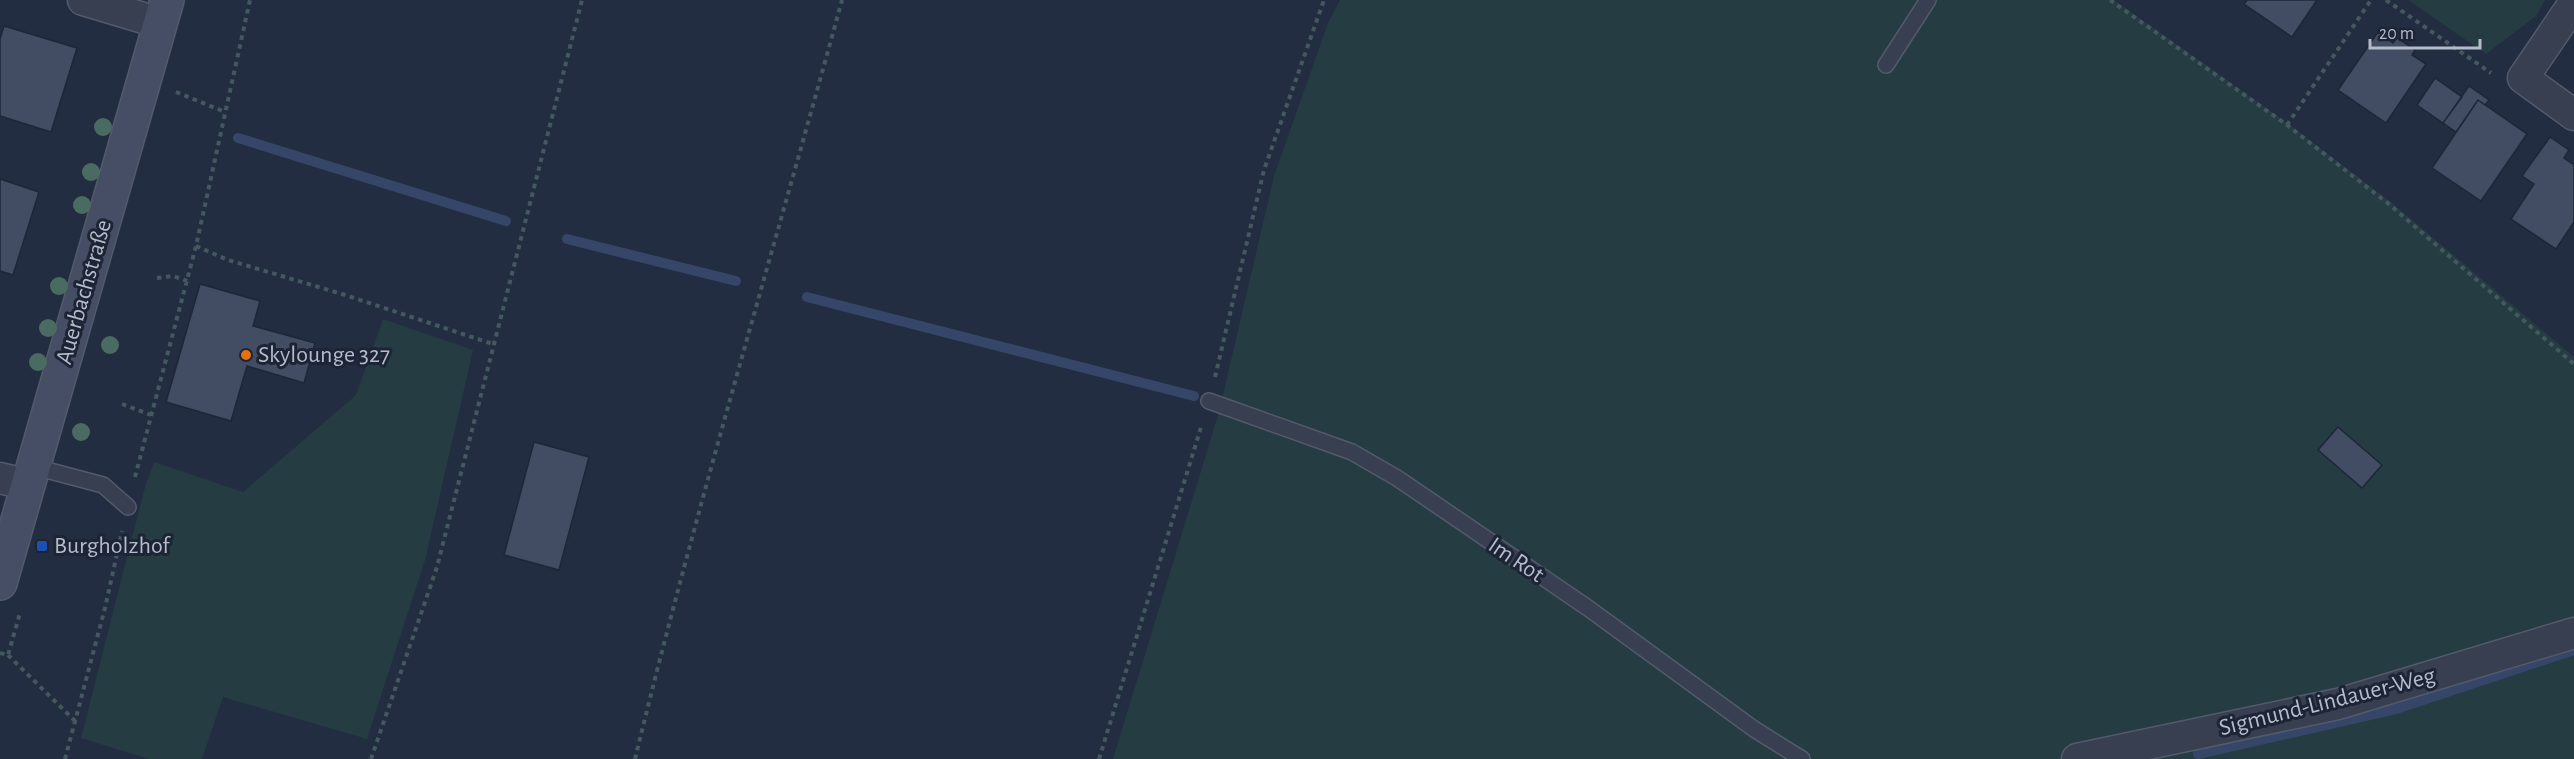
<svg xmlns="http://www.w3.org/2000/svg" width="2574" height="759" font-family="'Alegreya Sans',sans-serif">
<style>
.green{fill:#253c42}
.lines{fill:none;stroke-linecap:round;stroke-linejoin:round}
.stream{stroke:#364669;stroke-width:10}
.building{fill:#424c63;stroke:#1e2638;stroke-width:1.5}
.service-casing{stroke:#525a6b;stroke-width:18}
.minor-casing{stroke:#525a6b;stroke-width:33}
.secondary-casing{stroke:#525a6b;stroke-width:36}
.path{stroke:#43595f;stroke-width:4;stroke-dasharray:4.5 4.5;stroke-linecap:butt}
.service{stroke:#383f51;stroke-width:15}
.minor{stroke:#383f51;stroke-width:30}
.secondary{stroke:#454e64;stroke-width:33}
.tree{fill:#4a6b61}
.food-dot{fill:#e8710a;stroke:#1c2436;stroke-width:2}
.transit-dot{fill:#1a4fb4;stroke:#1c2436;stroke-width:2}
.labels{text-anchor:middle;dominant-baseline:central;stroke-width:6;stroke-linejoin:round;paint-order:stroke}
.street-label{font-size:24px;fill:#b4bbcb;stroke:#1c2436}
.poi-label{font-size:24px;fill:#b4bbcb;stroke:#1c2436;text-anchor:start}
</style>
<rect width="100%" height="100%" fill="#232d41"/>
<path class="green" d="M 1340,0 L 2114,0 L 2286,122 L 2392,203 L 2574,357 L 2574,759 L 1113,759 L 1219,412 L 1274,176 L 1328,23 Z
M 2408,0 L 2545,0 L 2536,16 L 2486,54 Z
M 383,319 L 473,350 L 425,560 L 367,739 L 223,697 L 202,759 L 149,759 L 81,738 L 145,487 L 154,462 L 243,492 L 356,395 Z"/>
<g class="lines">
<path class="stream" d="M 238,138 L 506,221
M 567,239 L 736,281
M 807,297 L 1194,396
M 2198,754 L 2396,709 L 2574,650"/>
</g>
<path class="building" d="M 2247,0 L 2317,0 L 2292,37 L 2244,4 Z
M 4,26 L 77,48 L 51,132 L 0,116 L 0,39 Z
M 2378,32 L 2393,43 L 2397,38 L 2415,50 L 2412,55 L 2426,64 L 2386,123 L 2338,90 Z
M 2435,78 L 2462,97 L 2443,123 L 2417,105 Z
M 2469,86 L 2489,100 L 2485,105 L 2478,100 L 2456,132 L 2443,123 Z
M 2478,100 L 2527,134 L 2481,201 L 2432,168 Z
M 2550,137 L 2569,150 L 2564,158 L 2574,165 L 2574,222 L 2556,249 L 2511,219 L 2534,184 L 2522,176 Z
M 0,179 L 39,192 L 13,275 L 0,271 Z
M 200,284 L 260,301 L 253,326 L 315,343 L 304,383 L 247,366 L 231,421 L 166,402 Z
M 2338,427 L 2382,465 L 2362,488 L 2318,450 Z
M 534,442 L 589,457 L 559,570 L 504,555 Z"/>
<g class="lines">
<defs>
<path id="service" d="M 1886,65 L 1928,0
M 1209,401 L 1352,452 L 1397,478 L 1588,608 L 1754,729 L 1802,759
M 35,467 L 103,485 L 128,507"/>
<path id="minor" d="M 83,0 L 160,23
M 2574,3 L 2523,78 L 2574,115
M 0,478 L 29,485
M 2077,759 L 2338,704 L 2574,633"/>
<path id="secondary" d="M 0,583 L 167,0"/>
</defs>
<use href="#service" class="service-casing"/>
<use href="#minor" class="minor-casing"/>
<use href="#secondary" class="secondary-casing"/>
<path class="path" d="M 2110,0 L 2287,125 L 2390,205 L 2574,364
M 2386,0 L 2491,73
M 176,92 L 225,112
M 2287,125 L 2371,0
M 196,246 L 228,260 L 342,294 L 493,344
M 157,278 L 173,276 L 187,281
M 1215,377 L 1264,170 L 1324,0
M 122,404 L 151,415
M 135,477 L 196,246 L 250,0
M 0,653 L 8,655 L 20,613
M 8,655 L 75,721
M 65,759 L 105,608 L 122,531
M 371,759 L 437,567 L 582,0
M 635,759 C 697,504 773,253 842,0
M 1099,759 L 1202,424"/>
<use href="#service" class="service"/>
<use href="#minor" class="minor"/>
<use href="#secondary" class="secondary"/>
</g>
<g class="tree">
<circle cx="103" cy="127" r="9"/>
<circle cx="91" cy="172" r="9"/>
<circle cx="82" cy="205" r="9"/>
<circle cx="59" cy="286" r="9"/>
<circle cx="48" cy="328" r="9"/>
<circle cx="110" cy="345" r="9"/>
<circle cx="38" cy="362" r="9"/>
<circle cx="81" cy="432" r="9"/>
</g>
<circle class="food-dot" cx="246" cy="355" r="6"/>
<rect class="transit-dot" x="36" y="540" width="12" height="12" rx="3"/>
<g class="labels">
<g class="street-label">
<text transform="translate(84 292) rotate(-74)">Auerbachstraße</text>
<text transform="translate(1516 560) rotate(34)">Im Rot</text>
<text transform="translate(2327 702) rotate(-14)">Sigmund-Lindauer-Weg</text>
</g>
<g class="poi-label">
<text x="258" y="355">Skylounge 327</text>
<text x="54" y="546">Burgholzhof</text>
</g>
</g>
<path d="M2370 39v9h110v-9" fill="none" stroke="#b4bbcb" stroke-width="3"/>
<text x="2379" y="39" font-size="18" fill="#b4bbcb" stroke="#1c2436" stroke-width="4.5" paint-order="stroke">20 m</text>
</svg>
